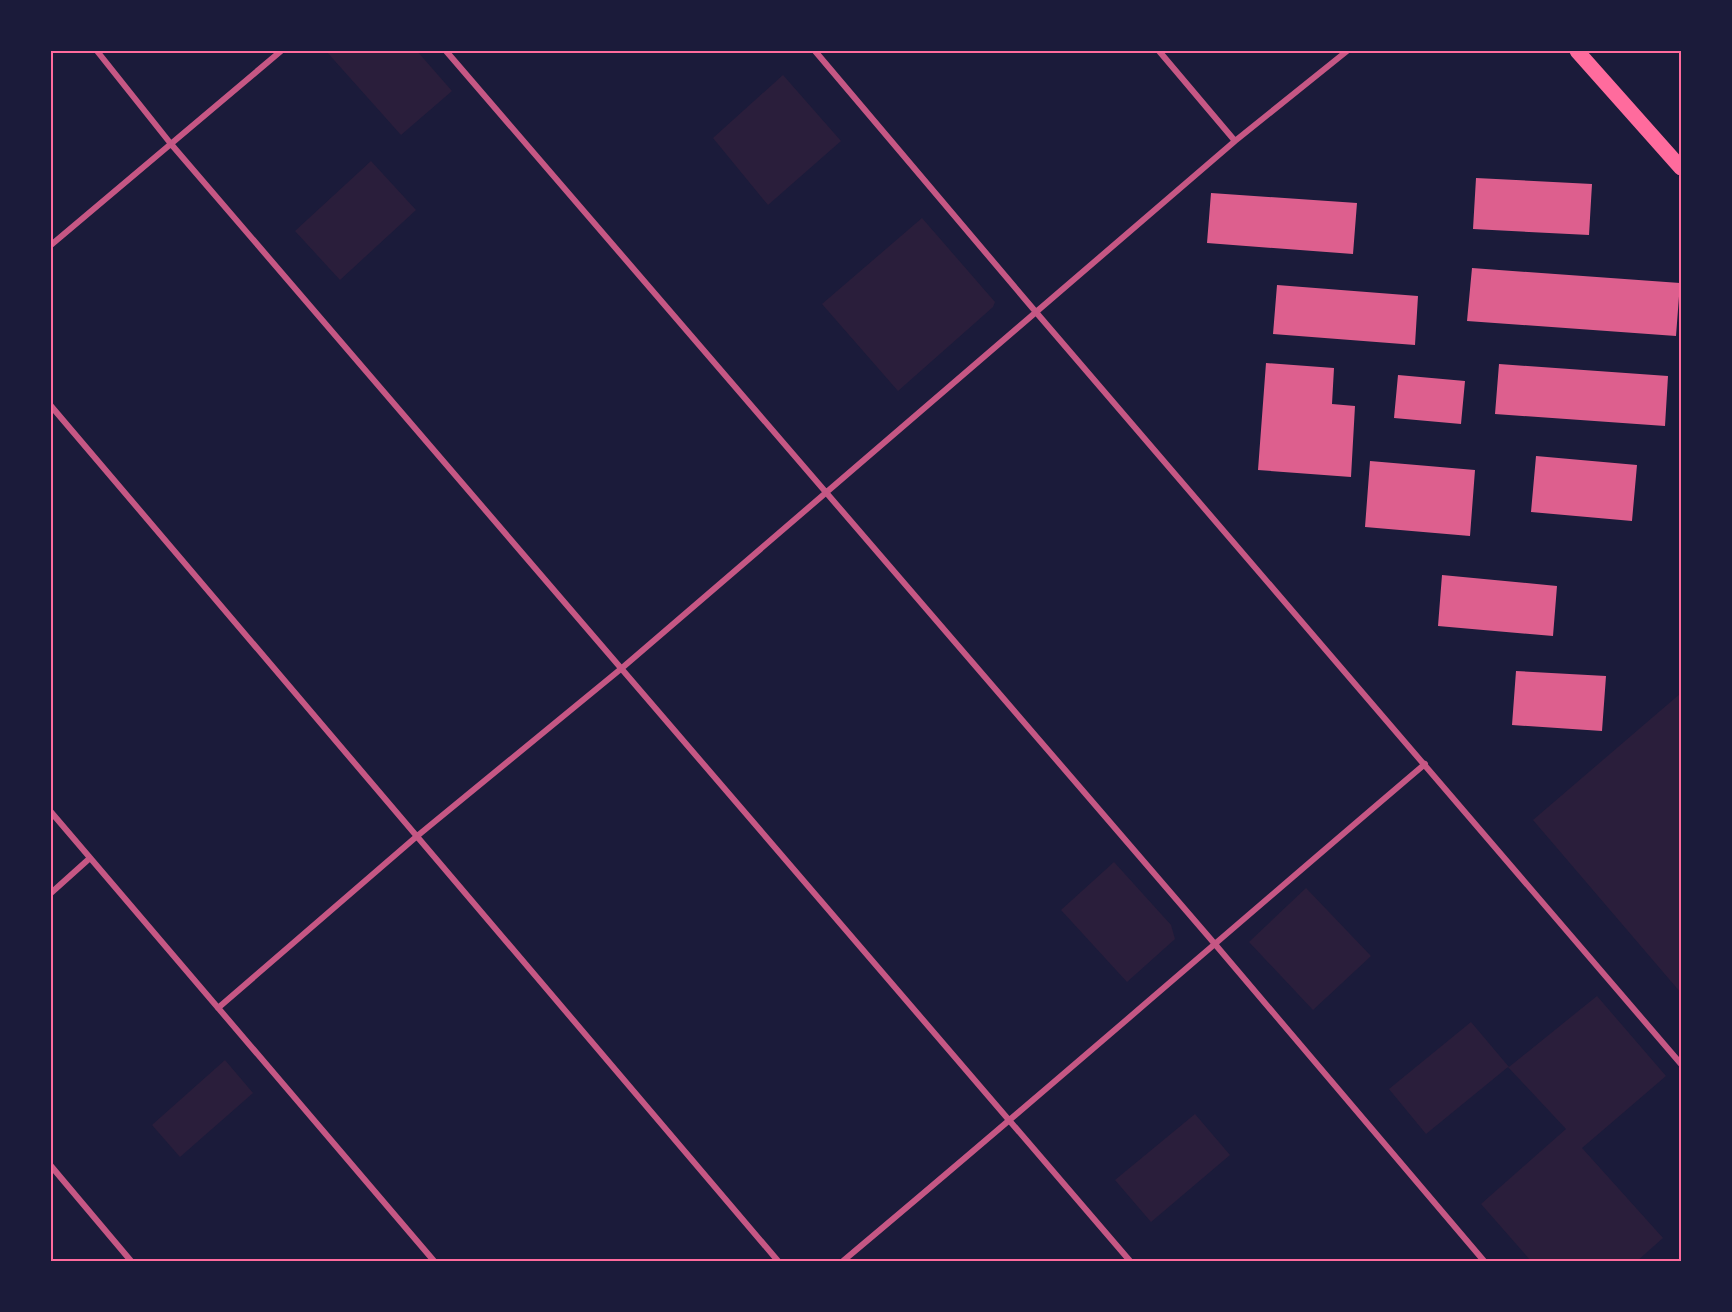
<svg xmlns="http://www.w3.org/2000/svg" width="1732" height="1312" font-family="'Roboto Condensed',sans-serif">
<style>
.green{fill:#2a1e3b}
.building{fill:#dd5f8e}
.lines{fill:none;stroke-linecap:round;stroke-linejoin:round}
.minor{stroke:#c65784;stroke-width:6}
.primary{stroke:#ff6b9d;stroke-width:15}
.neatline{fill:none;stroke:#ff6b9d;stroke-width:2}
</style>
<rect width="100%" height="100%" fill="#1b1b3a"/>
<path class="green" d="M 326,51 L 417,51 L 452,91 L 401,135 Z
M 783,75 L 841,141 L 768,205 L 713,138 Z
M 371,161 L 416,210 L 340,280 L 295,231 Z
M 922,218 L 995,302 L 993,307 L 898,391 L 822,304 Z
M 1681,693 L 1681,993 L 1533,820 Z
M 1114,862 L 1171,925 L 1175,939 L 1127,982 L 1061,910 Z
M 1306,888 L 1371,956 L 1313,1010 L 1249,942 Z
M 1597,996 L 1666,1076 L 1582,1148 L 1663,1238 L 1637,1261 L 1531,1261 L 1481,1204 L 1566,1129 L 1508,1067 L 1426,1134 L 1389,1089 L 1471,1022 L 1509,1067 Z
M 225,1060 L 253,1093 L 180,1157 L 152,1125 Z
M 1195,1114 L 1230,1155 L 1151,1222 L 1115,1180 Z"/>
<path class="building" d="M 1476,178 L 1592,184 L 1589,235 L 1473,229 Z
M 1211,193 L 1357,203 L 1353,254 L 1207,243 Z
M 1472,268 L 1680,283 L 1676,336 L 1467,321 Z
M 1277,285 L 1418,296 L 1415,345 L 1273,334 Z
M 1266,363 L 1334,368 L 1332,404 L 1355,406 L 1351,477 L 1258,470 Z
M 1499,364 L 1668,376 L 1665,426 L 1495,414 Z
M 1398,375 L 1465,381 L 1461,424 L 1394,418 Z
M 1536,456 L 1637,465 L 1632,521 L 1531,512 Z
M 1370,461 L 1475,470 L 1470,536 L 1365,527 Z
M 1442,575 L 1557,586 L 1553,636 L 1438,626 Z
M 1516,671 L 1606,676 L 1602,731 L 1512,725 Z"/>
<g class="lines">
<path class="minor" d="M 97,51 L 171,144 L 1130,1261
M 446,51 L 1214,943 L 1484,1261
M 815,51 L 1035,311 L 1681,1064
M 1159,51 L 1235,141
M 51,245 L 281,51
M 51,406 L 778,1261
M 51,812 L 434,1261
M 51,893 L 90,858
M 218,1008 L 416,837 L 622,668 L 1235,141 L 1347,51
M 51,1166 L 131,1261
M 843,1261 C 1039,1097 1231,929 1425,764"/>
<path class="primary" d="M 1577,51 L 1681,168"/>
</g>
<rect width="1732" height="1312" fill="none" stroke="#1b1b3a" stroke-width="105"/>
<rect x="52" y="52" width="1628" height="1208" class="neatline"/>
</svg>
